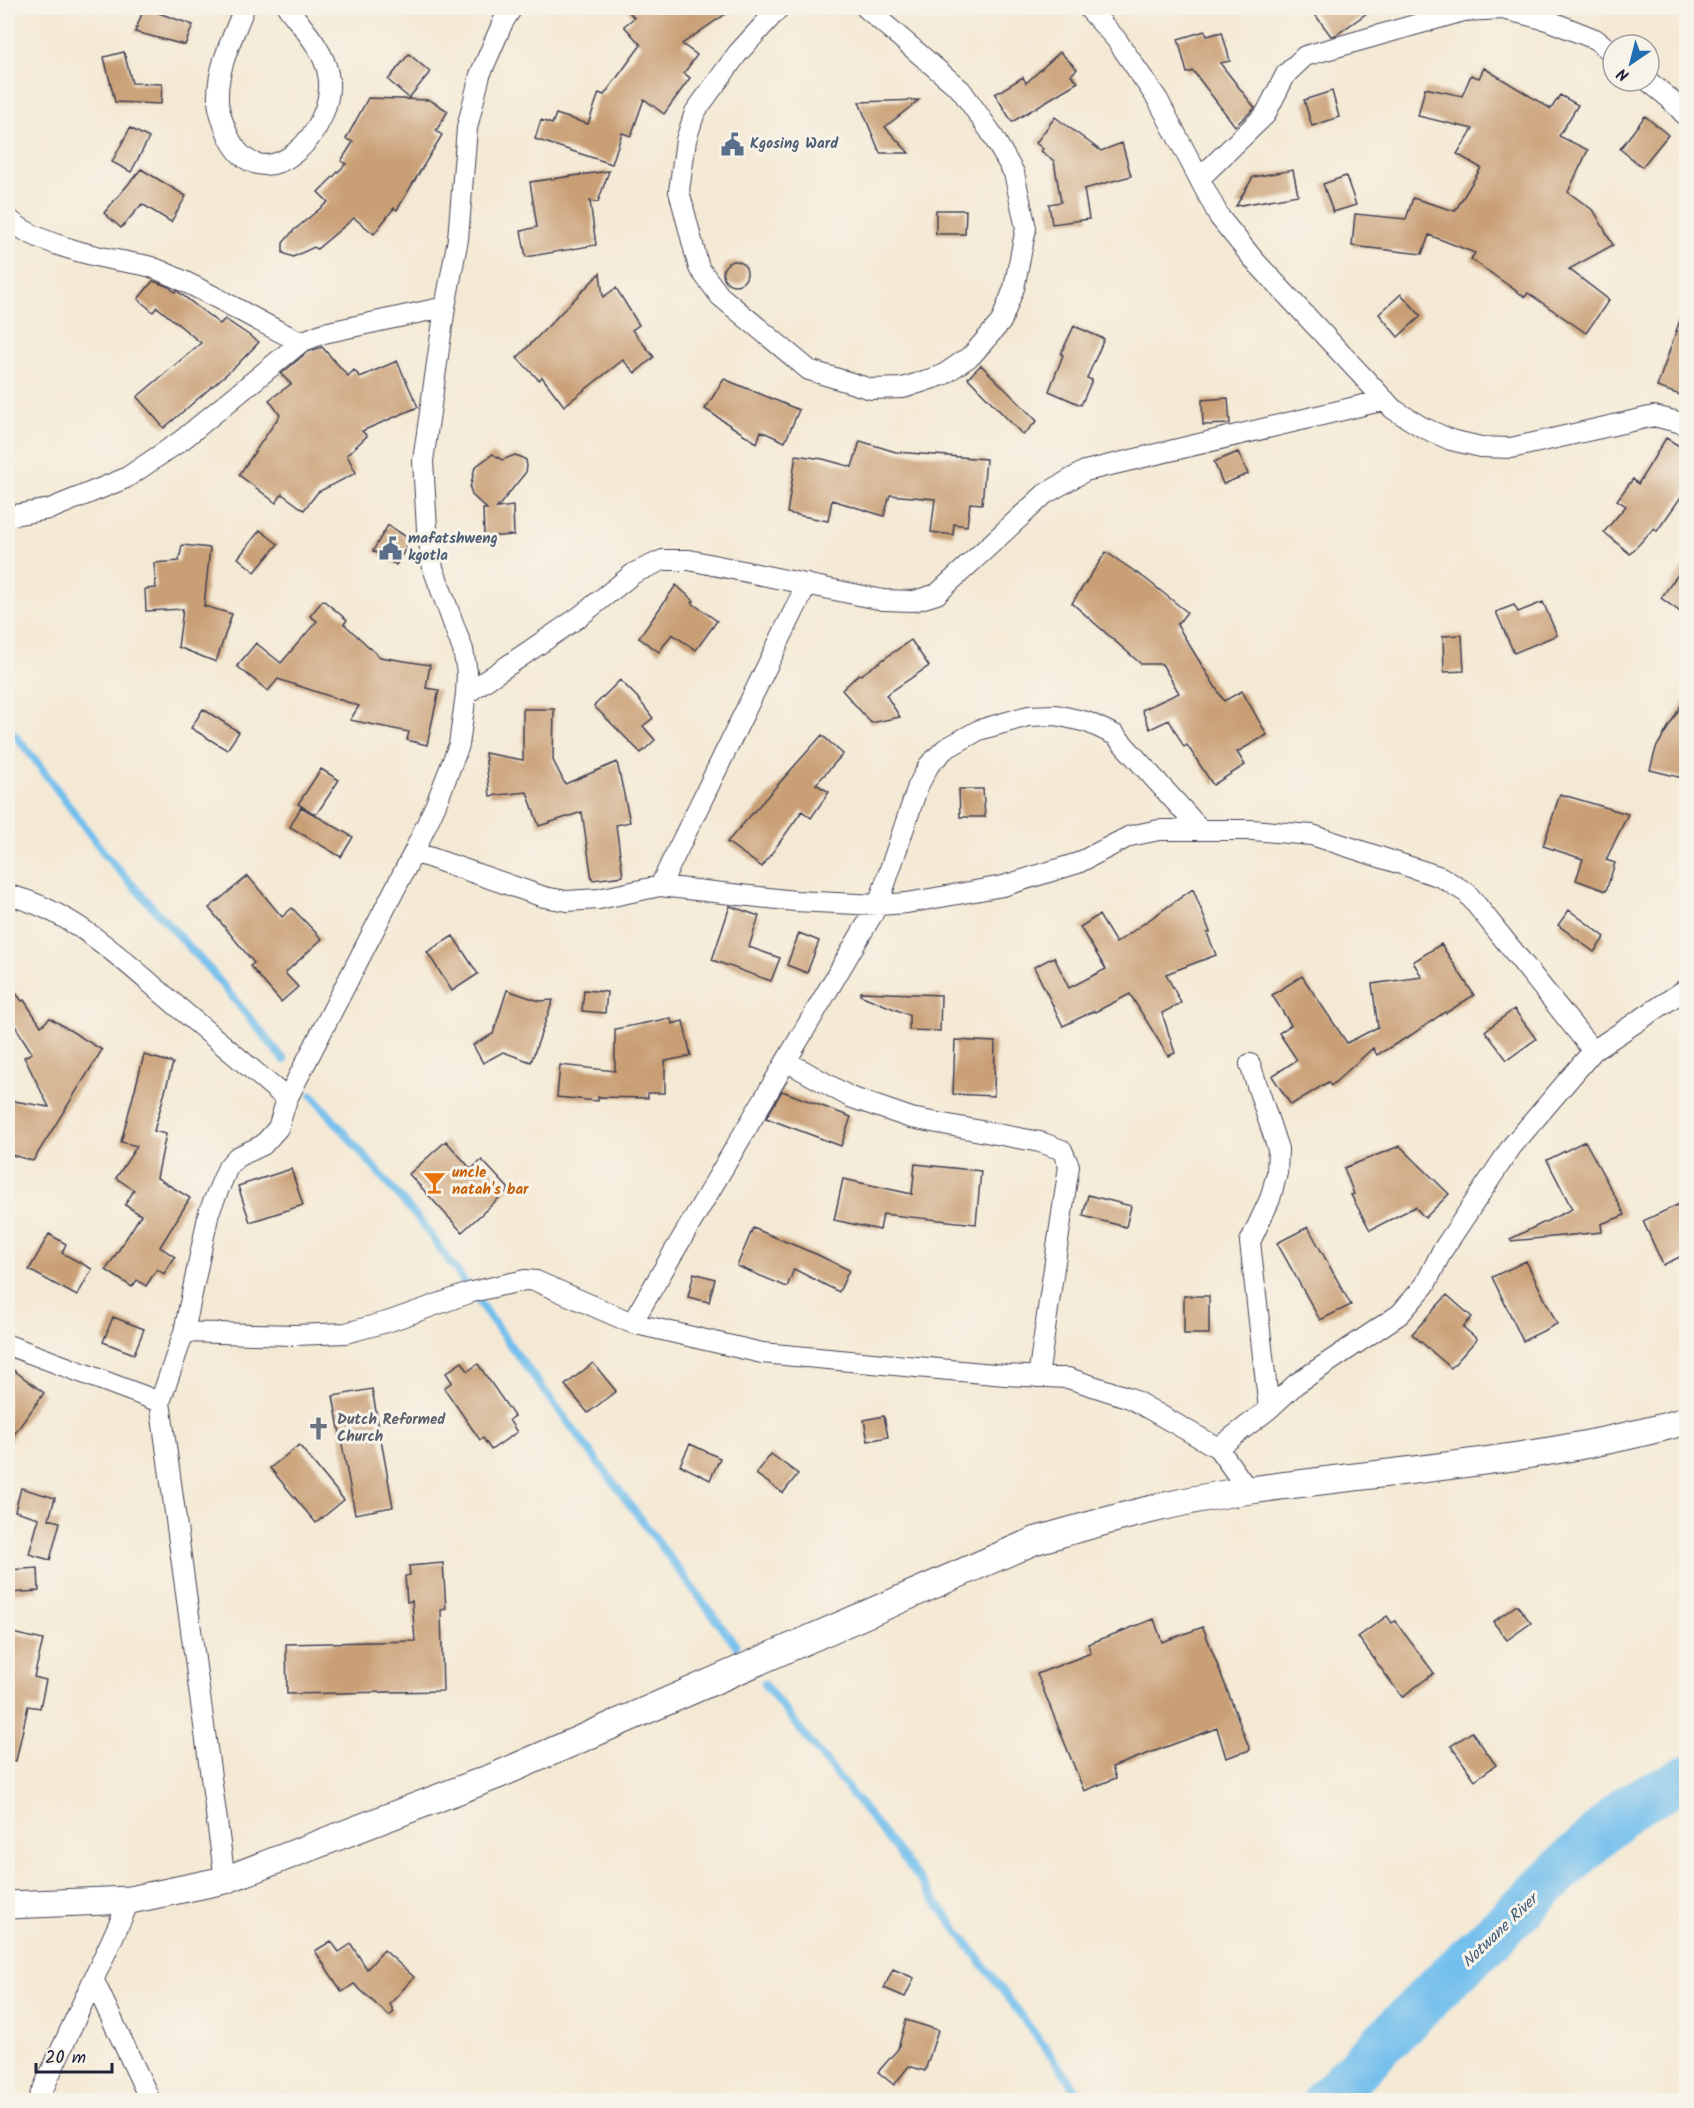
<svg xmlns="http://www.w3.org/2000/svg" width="1694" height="2108" font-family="Kalam,sans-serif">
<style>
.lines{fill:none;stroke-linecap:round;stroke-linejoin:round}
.stream{stroke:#73bfed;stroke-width:8}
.river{stroke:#73bfed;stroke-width:46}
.building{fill:#c99f75}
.street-casing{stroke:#424052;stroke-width:22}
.secondary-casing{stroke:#424052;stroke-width:29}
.street{stroke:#fff;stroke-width:20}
.secondary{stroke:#fff;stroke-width:27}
.labels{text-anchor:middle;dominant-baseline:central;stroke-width:6;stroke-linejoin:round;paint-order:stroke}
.service-label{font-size:15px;font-weight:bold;fill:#4e5e75;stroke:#f7f3e8;text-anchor:start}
.food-label{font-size:15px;font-weight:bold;fill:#c56008;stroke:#f7f3e8;text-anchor:start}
.worship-label{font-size:15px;font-weight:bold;fill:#5b616d;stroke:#f7f3e8;text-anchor:start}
.water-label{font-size:16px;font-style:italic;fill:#3e5979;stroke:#f7f3e8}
</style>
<rect width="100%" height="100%" fill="#f7f3e8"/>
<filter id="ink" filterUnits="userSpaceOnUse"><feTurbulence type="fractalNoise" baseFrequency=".0167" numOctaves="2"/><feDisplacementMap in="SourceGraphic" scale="12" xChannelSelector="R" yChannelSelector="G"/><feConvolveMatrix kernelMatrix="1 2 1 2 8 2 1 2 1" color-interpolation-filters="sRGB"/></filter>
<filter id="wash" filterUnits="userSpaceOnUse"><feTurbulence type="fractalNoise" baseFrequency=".008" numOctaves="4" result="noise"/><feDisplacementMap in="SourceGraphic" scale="24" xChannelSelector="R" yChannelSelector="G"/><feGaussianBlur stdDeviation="1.35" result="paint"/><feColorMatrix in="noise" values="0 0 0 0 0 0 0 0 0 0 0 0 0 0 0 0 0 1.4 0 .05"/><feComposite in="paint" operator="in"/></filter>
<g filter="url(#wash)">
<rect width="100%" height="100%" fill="#f4e9d4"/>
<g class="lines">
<path class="stream" d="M 8,727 L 36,761 L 107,857 L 211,971 L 284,1060
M 312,1095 L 421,1222 L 513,1349 L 736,1646
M 764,1684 L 907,1863 L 1076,2089 L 1070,2100"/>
<path class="river" d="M 1326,2100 L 1447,1979 L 1627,1808 L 1686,1778"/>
</g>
<g id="blocks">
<path class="building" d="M 144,8 L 193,25 L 185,45 L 135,32 Z
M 626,8 L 734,8 L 682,44 L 697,55 L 684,73 L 690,78 L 664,114 L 644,99 L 631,136 L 622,133 L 612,164 L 535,139 L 541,120 L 552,124 L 556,114 L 588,124 L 599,93 L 604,95 L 641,45 L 624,26 L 634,18 Z
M 1310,8 L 1374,8 L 1336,35 L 1331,36 Z
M 1205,31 L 1207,36 L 1222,32 L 1230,61 L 1220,63 L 1255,108 L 1235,126 L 1193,71 L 1187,73 L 1178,39 Z
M 124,52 L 132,83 L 162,84 L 161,104 L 115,102 L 104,57 Z
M 1060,52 L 1077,69 L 1071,75 L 1078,82 L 1012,122 L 995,94 L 1023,77 L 1026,83 Z
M 409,54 L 430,72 L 409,98 L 388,80 Z
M 1484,68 L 1551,109 L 1560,95 L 1578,105 L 1559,136 L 1588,150 L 1568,192 L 1594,211 L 1613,245 L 1569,269 L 1609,300 L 1586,333 L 1528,293 L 1525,297 L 1471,259 L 1475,253 L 1429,235 L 1422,254 L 1352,246 L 1355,214 L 1406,219 L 1413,198 L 1455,211 L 1481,168 L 1457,154 L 1473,129 L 1418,116 L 1425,88 L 1462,96 L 1471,75 L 1479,78 Z
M 1332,91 L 1339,117 L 1312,126 L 1304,100 Z
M 368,98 L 430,100 L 448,111 L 436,131 L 442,135 L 397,210 L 394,208 L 374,234 L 354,218 L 317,249 L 314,247 L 293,257 L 283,253 L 283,243 L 293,231 L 328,202 L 318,192 L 346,164 L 341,161 L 353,142 L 346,139 Z
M 919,100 L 885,127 L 909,153 L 880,153 L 859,102 Z
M 1645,116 L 1668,135 L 1642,167 L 1620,149 Z
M 1055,117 L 1101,151 L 1122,143 L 1131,176 L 1084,189 L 1089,219 L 1052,224 L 1049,204 L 1061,202 L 1054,161 L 1041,151 L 1043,149 L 1036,143 Z
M 130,128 L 149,138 L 131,172 L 112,162 Z
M 141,169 L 186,196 L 171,222 L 142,204 L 121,228 L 104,213 Z
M 1293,170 L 1298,195 L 1236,206 L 1253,177 Z
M 609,171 L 598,202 L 590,201 L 596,245 L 526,257 L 521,231 L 537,227 L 530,182 Z
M 1346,176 L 1356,205 L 1333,212 L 1323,184 Z
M 936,210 L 966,210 L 965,234 L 936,234 Z
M723 273a12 12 0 1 1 24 0a12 12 0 1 1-24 0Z
M 600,273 L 603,297 L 616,288 L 639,325 L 632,330 L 654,357 L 635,373 L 623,360 L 564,406 L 542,377 L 539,380 L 517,358 Z
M 153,281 L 169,287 L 175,292 L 177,291 L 220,324 L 225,319 L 259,342 L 237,365 L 164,428 L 137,397 L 201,343 L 157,307 L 153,312 L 138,299 Z
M 1401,294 L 1421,316 L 1398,337 L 1379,314 Z
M 1683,311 L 1686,311 L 1686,397 L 1657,387 Z
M 1074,326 L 1104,339 L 1087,378 L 1092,380 L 1081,405 L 1049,391 L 1063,355 L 1061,354 Z
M 322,347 L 348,376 L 354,370 L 360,377 L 397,361 L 418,407 L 362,431 L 367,436 L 347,455 L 356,473 L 318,492 L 304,510 L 282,494 L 276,503 L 239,475 L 280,415 L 269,400 L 291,384 L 281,374 L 307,352 Z
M 981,365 L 1037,421 L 1023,435 L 968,378 Z
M 724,379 L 799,410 L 785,442 L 761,431 L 757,443 L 705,409 Z
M 1228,398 L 1230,424 L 1203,425 L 1202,400 Z
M 1666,438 L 1686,450 L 1686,490 L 1657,531 L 1654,528 L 1630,554 L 1604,532 L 1626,506 L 1617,500 L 1633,479 L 1638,484 Z
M 860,441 L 896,452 L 986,459 L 982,504 L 970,503 L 967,526 L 954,524 L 953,535 L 931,532 L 935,499 L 890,495 L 884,516 L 832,500 L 828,521 L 787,513 L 796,455 L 823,459 L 852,467 Z
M 1238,452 L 1248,474 L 1223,484 L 1214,462 Z
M 493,454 L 502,460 L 515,455 L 521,457 L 526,460 L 527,466 L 526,472 L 497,508 L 513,506 L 514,535 L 484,537 L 483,509 L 487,509 L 472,495 L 470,488 L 475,467 Z
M 388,525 L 411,540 L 396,565 L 373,551 Z
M 260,530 L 278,544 L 255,572 L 238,558 Z
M 182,545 L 210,548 L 204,606 L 232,614 L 216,662 L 178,647 L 183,609 L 146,611 L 145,589 L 156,588 L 154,563 L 179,561 Z
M 1106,552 L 1146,579 L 1187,612 L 1177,625 L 1224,701 L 1242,691 L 1267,735 L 1237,752 L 1245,765 L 1213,785 L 1187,745 L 1184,747 L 1169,720 L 1150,729 L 1142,710 L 1179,693 L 1162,664 L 1141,664 L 1072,603 Z
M 1686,563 L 1686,616 L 1661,598 Z
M 676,585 L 694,601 L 692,603 L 717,621 L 696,650 L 672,634 L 659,652 L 639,638 Z
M 323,600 L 347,620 L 344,624 L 380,657 L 430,665 L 426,688 L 439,690 L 427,745 L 407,740 L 409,732 L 350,720 L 359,706 L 278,679 L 268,691 L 237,666 L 256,643 L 281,663 L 317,621 L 310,616 Z
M 1543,602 L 1557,635 L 1514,653 L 1496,612 L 1514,605 L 1518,612 Z
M 1462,635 L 1464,671 L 1444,672 L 1443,636 Z
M 911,640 L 929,666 L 886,695 L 900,717 L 871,723 L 842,690 L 859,674 L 861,675 Z
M 620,680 L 637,697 L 653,718 L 643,726 L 655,740 L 641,753 L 594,706 Z
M 1686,697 L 1686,764 L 1683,778 L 1650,770 L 1656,748 Z
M 203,709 L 239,732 L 227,750 L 191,728 Z
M 523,709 L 554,709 L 553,760 L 565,784 L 617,762 L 630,822 L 616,825 L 623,876 L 592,880 L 582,812 L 539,826 L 527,792 L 490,796 L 485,753 L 523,760 Z
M 822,735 L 843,754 L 816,784 L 829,792 L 811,818 L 802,811 L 762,867 L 727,842 Z
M 321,769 L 339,780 L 316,815 L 298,804 Z
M 959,789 L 983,789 L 985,817 L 960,817 Z
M 1560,794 L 1628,814 L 1606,860 L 1615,863 L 1606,891 L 1576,880 L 1583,859 L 1543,846 Z
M 301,807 L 353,837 L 341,857 L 290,827 Z
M 248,876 L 282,917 L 292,908 L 322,939 L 285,973 L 298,987 L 281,1002 L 250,966 L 254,963 L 209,908 Z
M 1193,889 L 1210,932 L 1207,933 L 1216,955 L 1166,974 L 1181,1003 L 1162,1013 L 1175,1053 L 1168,1056 L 1130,994 L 1095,1012 L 1094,1011 L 1063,1026 L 1034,967 L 1054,957 L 1069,988 L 1106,969 L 1080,927 L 1099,915 L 1116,943 Z
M 730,906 L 759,916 L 749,947 L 780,958 L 771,981 L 712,960 Z
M 1569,910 L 1605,937 L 1594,952 L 1558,925 Z
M 799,933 L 819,941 L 807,973 L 787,965 Z
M 453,936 L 478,974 L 452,991 L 427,952 Z
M 1441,944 L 1474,995 L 1446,1013 L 1445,1012 L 1411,1035 L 1377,1055 L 1373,1048 L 1331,1086 L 1328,1082 L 1291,1105 L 1272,1076 L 1297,1060 L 1279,1033 L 1291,1025 L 1272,995 L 1302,976 L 1347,1043 L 1378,1027 L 1372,984 L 1422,977 L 1413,962 Z
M 8,983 L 22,1001 L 24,1000 L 41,1026 L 50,1018 L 102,1050 L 33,1161 L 8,1154 L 8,1100 L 49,1107 L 24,1057 L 32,1053 L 8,1015 Z
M 507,990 L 539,1001 L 553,1000 L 531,1062 L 503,1052 L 483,1063 L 473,1045 L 493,1034 Z
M 584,990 L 607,992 L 605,1013 L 582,1011 Z
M 861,992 L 941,995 L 940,1031 L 909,1030 L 909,1015 L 860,995 Z
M 1514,1009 L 1536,1039 L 1507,1060 L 1485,1031 Z
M 671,1018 L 672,1024 L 683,1021 L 691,1056 L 665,1061 L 665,1093 L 648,1093 L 648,1098 L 598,1097 L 598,1101 L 557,1097 L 560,1065 L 615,1071 L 615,1029 Z
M 955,1040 L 995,1042 L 994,1096 L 953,1094 Z
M 144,1055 L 173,1063 L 154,1131 L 166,1134 L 157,1178 L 190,1198 L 160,1247 L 175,1257 L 164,1274 L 157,1269 L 146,1286 L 137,1280 L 132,1287 L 106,1270 L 141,1215 L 125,1205 L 134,1190 L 116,1178 L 137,1146 L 121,1142 Z
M 782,1091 L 851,1117 L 841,1146 L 766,1118 Z
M 446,1141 L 471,1169 L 482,1160 L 509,1189 L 462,1232 L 409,1174 Z
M 1585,1141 L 1625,1215 L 1601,1224 L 1602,1232 L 1511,1241 L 1510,1239 L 1572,1209 L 1547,1160 Z
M 1400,1146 L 1449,1194 L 1425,1218 L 1415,1207 L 1370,1230 L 1351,1195 L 1354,1194 L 1344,1168 Z
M 915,1164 L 981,1171 L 976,1224 L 883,1214 L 880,1230 L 834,1220 L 843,1179 L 912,1194 Z
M 291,1169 L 303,1205 L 250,1222 L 238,1186 Z
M 1088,1195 L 1131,1206 L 1126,1227 L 1083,1216 Z
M 1686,1201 L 1686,1254 L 1663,1265 L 1643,1221 Z
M 1308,1227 L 1351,1305 L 1320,1320 L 1277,1243 Z
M 753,1228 L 818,1255 L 849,1270 L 839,1292 L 794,1269 L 787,1287 L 737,1266 Z
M 49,1234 L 66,1244 L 62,1253 L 92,1269 L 77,1296 L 29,1270 Z
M 1526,1261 L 1557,1324 L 1523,1341 L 1492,1277 Z
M 694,1273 L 715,1279 L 709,1302 L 688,1297 Z
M 1447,1295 L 1472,1317 L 1463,1327 L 1477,1339 L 1451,1368 L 1412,1334 Z
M 1184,1296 L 1209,1296 L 1209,1334 L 1184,1334 Z
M 113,1317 L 144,1329 L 134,1354 L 103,1342 Z
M 462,1362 L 468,1371 L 478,1364 L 514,1416 L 509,1420 L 517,1432 L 491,1450 L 483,1438 L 480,1440 L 444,1388 L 452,1382 L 446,1373 Z
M 593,1363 L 616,1391 L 588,1413 L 565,1385 Z
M 8,1366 L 44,1393 L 8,1443 Z
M 372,1389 L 393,1507 L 355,1514 L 333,1396 Z
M 884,1416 L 888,1437 L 868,1441 L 864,1420 Z
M 690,1444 L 720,1458 L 710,1480 L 680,1465 Z
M 299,1445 L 344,1500 L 316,1523 L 270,1468 Z
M 771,1454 L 798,1474 L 783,1493 L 756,1474 Z
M 21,1488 L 55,1498 L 49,1519 L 60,1522 L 50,1560 L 29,1554 L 39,1518 L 15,1511 Z
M 443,1563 L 446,1609 L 441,1610 L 443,1691 L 287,1694 L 286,1644 L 415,1641 L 412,1601 L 407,1602 L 405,1576 L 410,1575 L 409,1566 Z
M 38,1568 L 39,1591 L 8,1593 L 8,1570 Z
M 1517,1605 L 1531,1623 L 1507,1640 L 1493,1622 Z
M 1387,1616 L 1392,1623 L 1395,1621 L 1434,1673 L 1402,1697 L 1358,1637 Z
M 1154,1619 L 1162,1642 L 1203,1627 L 1250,1750 L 1226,1758 L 1217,1728 L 1112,1767 L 1116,1778 L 1084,1791 L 1037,1674 L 1091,1653 L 1088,1644 Z
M 8,1632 L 43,1640 L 34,1677 L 46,1680 L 40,1708 L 28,1706 L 16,1761 L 8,1760 Z
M 1472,1732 L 1496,1765 L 1475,1780 L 1451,1746 Z
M 331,1941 L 339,1952 L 351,1944 L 367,1969 L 384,1950 L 414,1977 L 390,2004 L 394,2012 L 389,2016 L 354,1984 L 342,1992 L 315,1951 Z
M 893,1969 L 914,1978 L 905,1997 L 884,1988 Z
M 906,2020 L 938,2030 L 925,2071 L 909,2066 L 894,2085 L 878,2072 L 898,2049 Z"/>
</g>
</g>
<g filter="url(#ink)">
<use href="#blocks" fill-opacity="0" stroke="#424052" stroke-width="1.5"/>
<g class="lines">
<defs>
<path id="street" d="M 244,8 C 234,35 218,65 218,95 C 217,107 223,123 228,135 C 262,209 339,129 328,74 C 324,50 302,27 288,8
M 779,8 L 738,53 L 695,112 L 686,140 L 679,191 L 699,268 L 720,296 L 809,370 L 871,389 L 903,388 L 943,375 L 972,355 L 1001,322 L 1014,288 L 1026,228 L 1014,173 L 990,131 L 961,90 L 866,8
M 1088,8 L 1116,39 L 1158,100 L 1220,218 L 1254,260 L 1393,409 L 1422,427 L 1451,440 L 1481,447 L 1511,448 L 1654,416 L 1686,424
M 1648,81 L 1669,98 L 1686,116
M 1200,178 L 1265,115 L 1286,74 L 1305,56 L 1464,11 L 1503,9 L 1547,20 L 1595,39 L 1613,53
M 8,218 C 30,241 94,257 127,262 C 136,264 144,264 154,268 C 205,288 251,319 301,342 L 324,333 L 445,307
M 8,516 L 50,509 L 126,478 L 182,440 L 301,342
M 466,694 L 579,617 L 634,573 L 663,560 L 689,560 L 883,600 L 914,601 L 937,594 L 1045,494 L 1085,471 L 1385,400
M 414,852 L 544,897 L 567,901 L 599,899 L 660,886 L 795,901 L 878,905 L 907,903 L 1003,886 L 1078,863 L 1130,836 L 1159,830 L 1252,830 L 1312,835 L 1441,877 L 1467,893 L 1593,1051
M 660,886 L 807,584
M 8,895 C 72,910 123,960 171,1001 C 210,1034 248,1066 287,1099
M 786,1061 L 850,1097 L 911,1118 L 1040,1142 L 1062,1150 L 1069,1166 L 1038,1377
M 1250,1064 L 1278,1149 L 1277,1173 L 1270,1199 L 1250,1242 L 1269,1409
M 632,1323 L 878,905 L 918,786 L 929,765 L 945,749 L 979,730 L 1028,716 L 1056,715 L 1087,722 L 1115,735 L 1200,829
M 184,1332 L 295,1335 L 346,1333 L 390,1321 L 472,1292 L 525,1280 L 536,1281 L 632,1323 L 762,1353 L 1005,1375 L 1068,1378 L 1130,1398 L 1218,1448 L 1248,1490
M 8,1345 L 160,1402
M 1218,1448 L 1269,1409 L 1296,1384 L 1400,1314 L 1425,1285 L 1442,1251 L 1512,1146 L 1593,1051 L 1686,989
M 225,1880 L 160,1402 L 184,1332 L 209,1212 L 228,1167 L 237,1157 L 263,1145 L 278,1128 L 287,1099 L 414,852 L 436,804 L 459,745 L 466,694 L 467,672 L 463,650 L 433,568 L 427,529 L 423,461 L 445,307 L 458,239 L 467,128 L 480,75 L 503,22 L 512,8
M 94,1981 L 150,2100
M 38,2100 L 130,1900"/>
<path id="secondary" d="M 8,1905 L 130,1900 L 225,1880 L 498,1775 L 1034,1541 C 1105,1521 1177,1500 1251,1490 C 1396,1470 1545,1461 1686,1421"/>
</defs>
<use href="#street" class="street-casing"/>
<use href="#secondary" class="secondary-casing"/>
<use href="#street" class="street"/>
<use href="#secondary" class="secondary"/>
</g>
</g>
<defs>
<symbol id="civic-bare" viewBox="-9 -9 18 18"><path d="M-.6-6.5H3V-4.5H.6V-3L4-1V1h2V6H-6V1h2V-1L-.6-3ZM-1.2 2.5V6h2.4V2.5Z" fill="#5c6f8a" stroke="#f7f3e8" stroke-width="2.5" paint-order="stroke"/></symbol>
<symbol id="bar-bare" viewBox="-9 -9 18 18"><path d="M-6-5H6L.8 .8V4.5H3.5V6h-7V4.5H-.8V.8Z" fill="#e8710a" stroke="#f7f3e8" stroke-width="2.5" paint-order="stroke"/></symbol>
<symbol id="church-bare" viewBox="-9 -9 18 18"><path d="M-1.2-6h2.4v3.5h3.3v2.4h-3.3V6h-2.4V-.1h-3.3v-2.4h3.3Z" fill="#6b7280" stroke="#f7f3e8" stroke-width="2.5" paint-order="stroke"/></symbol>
</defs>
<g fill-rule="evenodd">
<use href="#civic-bare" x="716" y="128" width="33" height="33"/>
<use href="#civic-bare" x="374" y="532" width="33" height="33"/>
<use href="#bar-bare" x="418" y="1166" width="33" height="33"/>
<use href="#church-bare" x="302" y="1412" width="33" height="33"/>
</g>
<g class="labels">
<g class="service-label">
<text x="750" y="144">Kgosing Ward</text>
<text x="408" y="539">mafatshweng<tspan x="408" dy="17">kgotla</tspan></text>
</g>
<g class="food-label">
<text x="452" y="1173">uncle<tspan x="452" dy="17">natah's bar</tspan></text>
</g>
<g class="worship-label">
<text x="337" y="1420">Dutch Reformed<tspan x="337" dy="17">Church</tspan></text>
</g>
<g class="water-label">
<text transform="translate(1500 1931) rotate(-44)">Notwane River</text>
</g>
</g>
<rect width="1694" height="2108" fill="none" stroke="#f7f3e8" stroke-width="30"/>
<g transform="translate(1631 63) rotate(215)"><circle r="28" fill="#f7f3e8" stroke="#a29fa3" stroke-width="1.5"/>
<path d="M0-4.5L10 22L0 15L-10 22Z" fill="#1f6fb2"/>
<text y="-9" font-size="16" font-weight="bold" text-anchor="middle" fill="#22223b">N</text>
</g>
<path d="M36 2063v9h76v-9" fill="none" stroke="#22223b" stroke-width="3"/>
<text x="45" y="2063" font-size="18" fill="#22223b" stroke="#f7f3e8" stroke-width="4.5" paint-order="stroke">20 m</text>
</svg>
